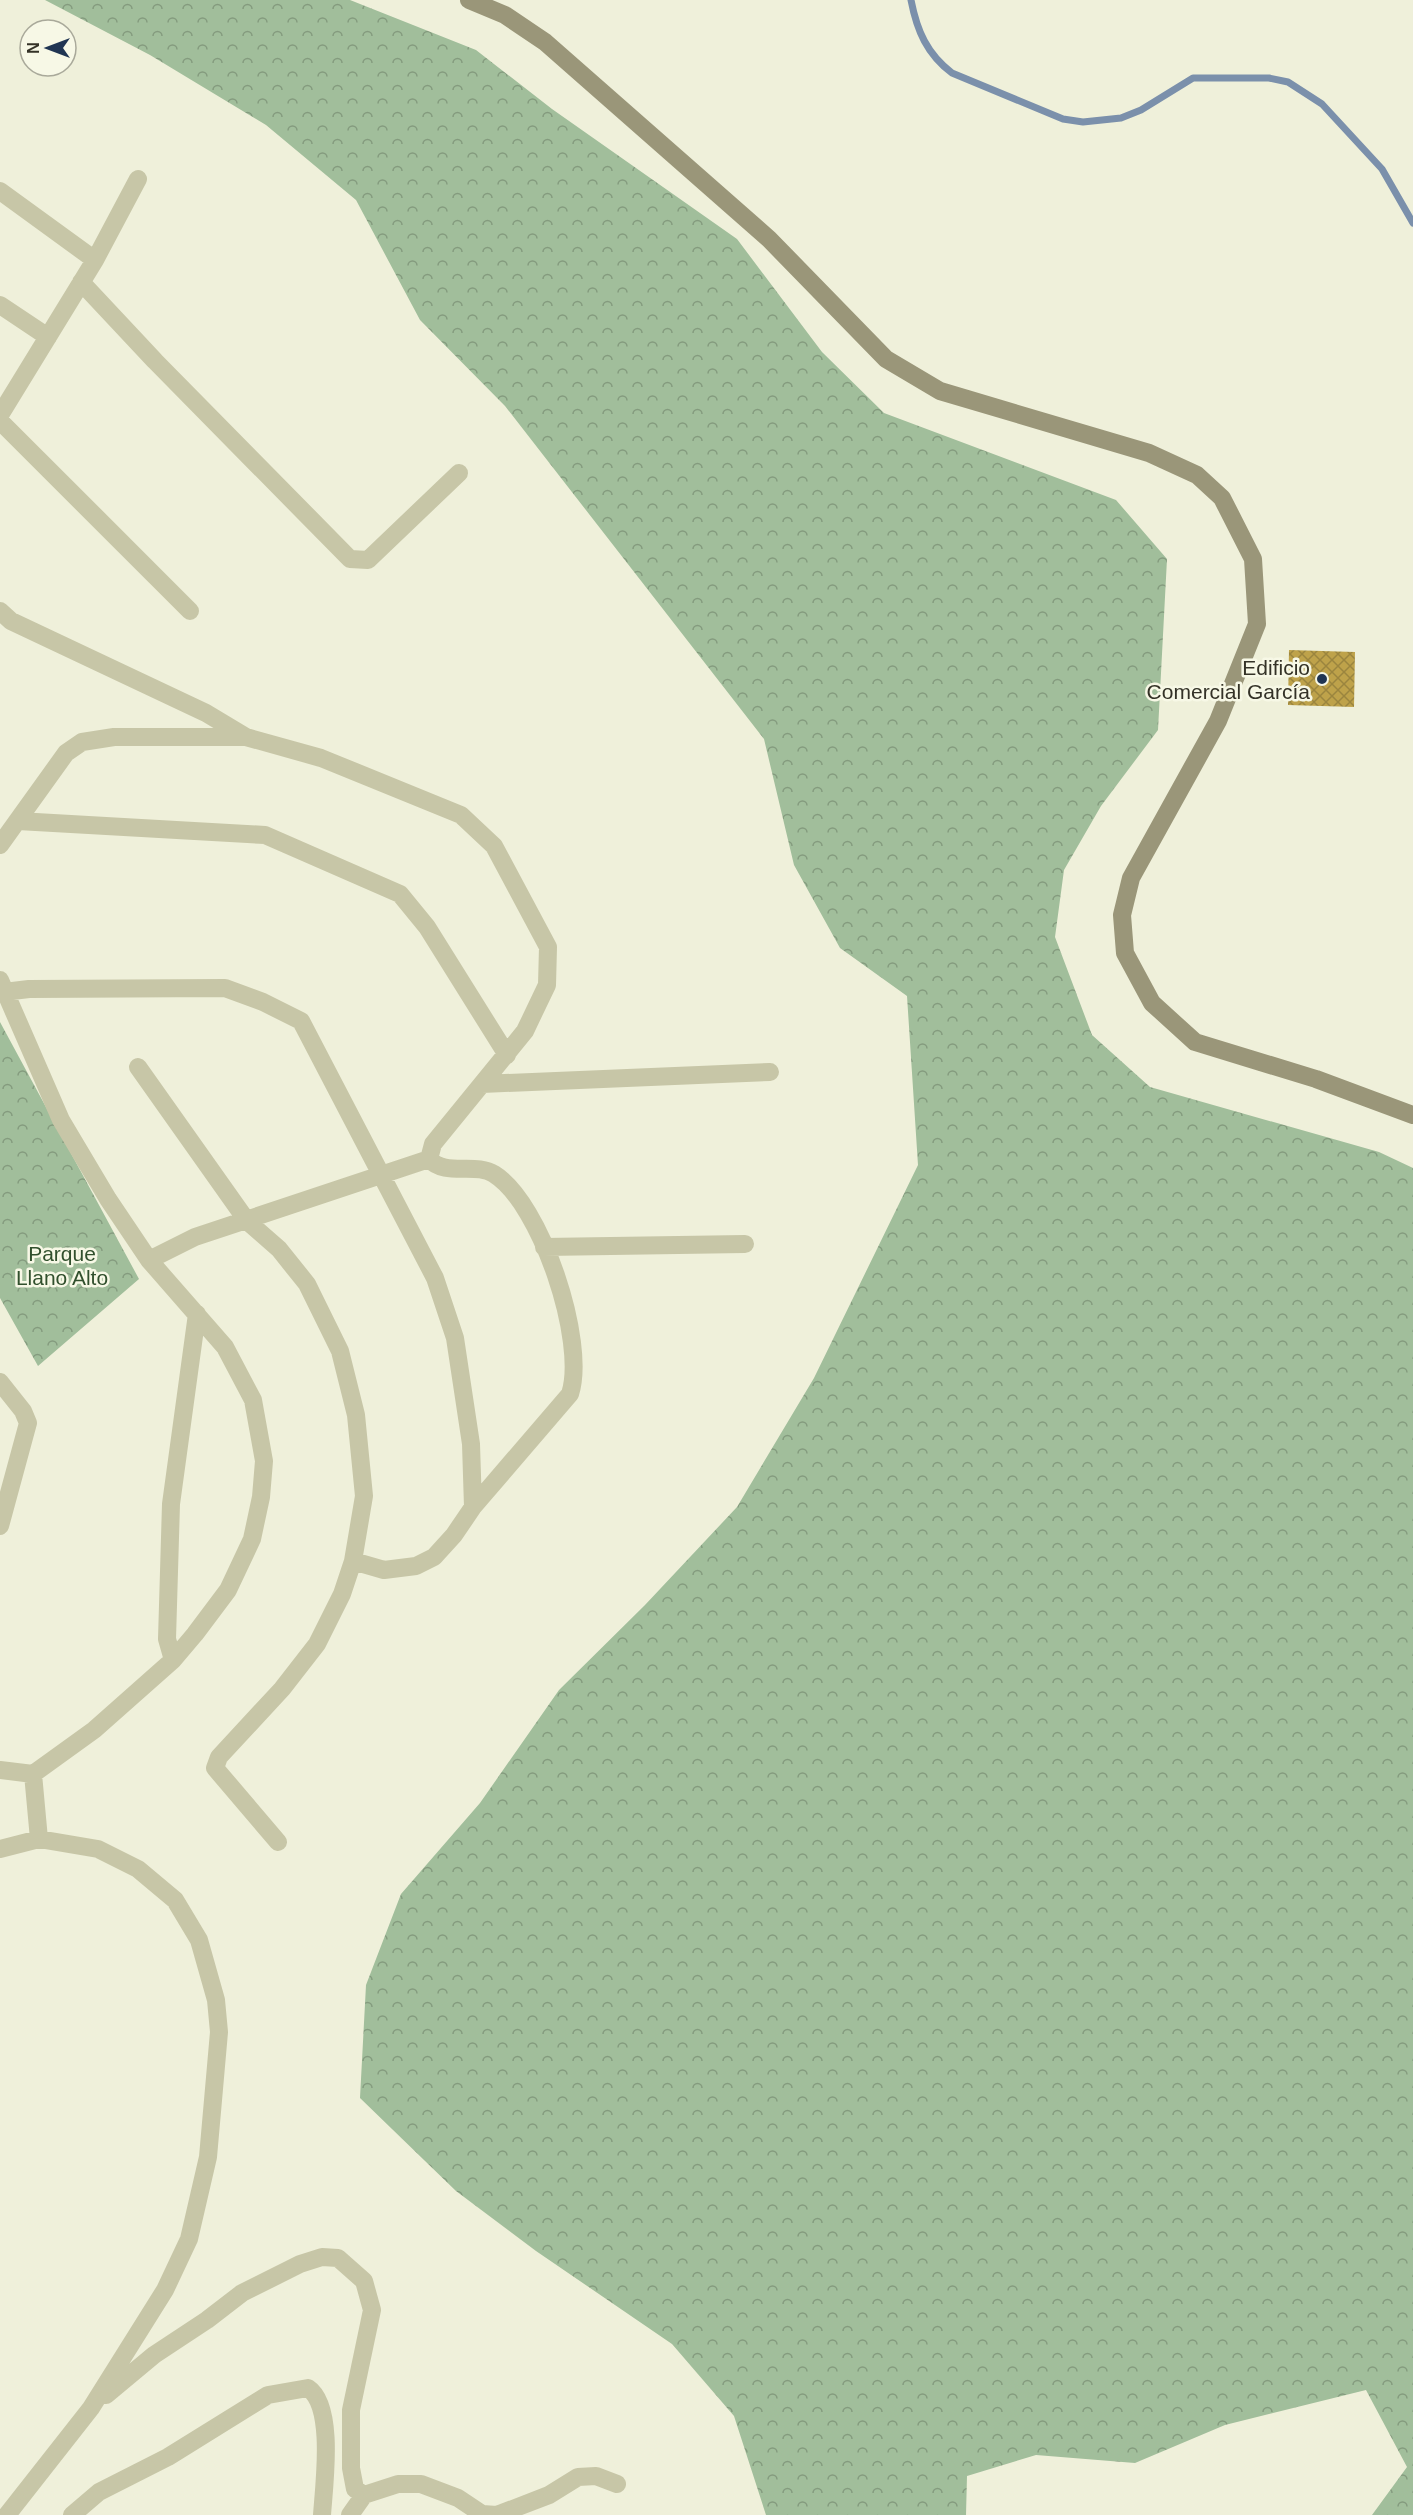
<svg xmlns="http://www.w3.org/2000/svg" width="1413" height="2515" font-family="Helvetica,sans-serif">
<style>
.park{fill:url(#park-crowns)}
.lines{fill:none;stroke-linecap:round;stroke-linejoin:round}
.stream{stroke:#7b90ab;stroke-width:7}
.building{fill:url(#building-cross-hatch)}
.street{stroke:#c7c6a7;stroke-width:18}
.secondary{stroke:#9a9679;stroke-width:18}
.poi-dot{fill:#203552;stroke:#f7f8e6;stroke-width:2}
.labels{text-anchor:middle;dominant-baseline:central;stroke-width:5;stroke-linejoin:round;paint-order:stroke}
.poi-label{font-size:21px;fill:#343227;stroke:#f7f8e6;text-anchor:end}
.park-label{font-size:21px;fill:#31502d;stroke:#f7f8e6}
</style>
<defs>
<pattern id="park-crowns" width="20" height="18" patternUnits="userSpaceOnUse" patternTransform="scale(1.5)"><rect width="20" height="18" fill="#a1be9b"/><path d="M2 6a3 3 0 1 1 6 0M12 15a3 3 0 1 1 6 0" fill="none" stroke="#849b7e"/></pattern>
<pattern id="building-cross-hatch" width="8" height="8" patternUnits="userSpaceOnUse" patternTransform="scale(1.5)"><rect width="8" height="8" fill="#bea24a"/><path d="M0 0l8 8M0 8l8-8" fill="none" stroke="#9b853e"/></pattern>
</defs>
<rect width="100%" height="100%" fill="#eff0da"/>
<path class="park" d="M 45,0 L 350,0 L 476,50 L 552,109 L 737,239 L 822,352 L 884,413 L 1116,500 L 1167,559 L 1158,730 L 1101,806 L 1064,870 L 1055,937 L 1092,1035 L 1150,1087 L 1379,1152 L 1413,1168 L 1413,2515 L 1372,2515 L 1407,2467 L 1366,2390 L 1225,2425 L 1135,2463 L 1036,2455 L 967,2476 L 966,2515 L 766,2515 L 734,2416 L 672,2344 L 536,2251 L 456,2191 L 360,2098 L 366,1985 L 401,1894 L 480,1803 L 559,1690 L 645,1605 L 737,1507 L 814,1378 L 918,1165 L 907,996 L 840,948 L 794,865 L 764,739 L 505,406 L 420,320 L 356,200 L 266,125 L 150,55 Z
M 0,1022 L 139,1279 L 38,1366 L 0,1298 Z"/>
<g class="lines">
<path class="stream" d="M 911,0 C 917,31 927,54 952,73 L 1063,119 L 1083,122 L 1121,118 L 1141,110 L 1193,78 L 1269,78 L 1288,82 L 1322,104 L 1382,169 L 1413,223"/>
</g>
<path class="building" d="M 1289,650 L 1355,652 L 1354,707 L 1288,705 Z"/>
<g class="lines">
<path class="street" d="M 0,191 L 95,260
M 81,282 L 155,361 L 350,559 L 368,560 L 459,473
M 0,305 L 48,337
M 0,415 L 95,260 L 138,179
M 0,421 L 190,611
M 0,611 L 11,621 L 206,713 L 246,737
M 18,821 L 265,835 L 400,894 L 427,927 L 507,1055
M 0,845 L 66,753 L 82,742 L 114,737 L 246,737 L 321,758 L 461,815 L 494,846 L 548,947 L 547,985 L 525,1031 L 433,1144 L 429,1159 L 195,1237 L 149,1260
M 0,980 L 61,1120 L 108,1199 L 149,1260 L 225,1347 L 253,1400 L 264,1461 L 261,1497 L 252,1539 L 228,1590 L 195,1634 L 173,1660 L 94,1730 L 33,1774 L 0,1770
M 4,992 L 29,989 L 225,988 L 263,1002 L 301,1021 L 435,1278 L 455,1338 L 471,1444 L 473,1507 L 454,1535 L 434,1557 L 416,1566 L 384,1570 L 353,1561
M 138,1067 L 247,1221 L 279,1249 L 307,1284 L 340,1351 L 356,1415 L 364,1496 L 353,1561 L 342,1594 L 317,1644 L 282,1689 L 219,1757 L 215,1768 L 278,1842
M 482,1084 L 770,1072
M 429,1159 C 445,1177 476,1162 494,1174 C 541,1203 587,1342 570,1394 L 473,1507
M 544,1247 L 745,1244
M 0,1382 L 23,1411 L 28,1423 L 0,1526
M 173,1660 L 167,1639 L 171,1504 L 197,1314
M 33,1774 L 39,1839
M 0,1849 L 39,1839 L 98,1849 L 138,1869 L 175,1900 L 199,1940 L 216,2000 L 219,2032 L 208,2157 L 189,2239 L 165,2290 L 91,2408 L 7,2515
M 106,2395 L 154,2355 L 207,2320 L 242,2293 L 300,2264 L 322,2257 L 338,2258 L 364,2281 L 372,2310 L 351,2410 L 351,2468 L 355,2489 L 364,2495
M 72,2515 L 99,2492 L 168,2457 L 268,2395 L 308,2388 C 335,2406 324,2485 322,2515
M 350,2515 L 364,2495 L 398,2484 L 421,2484 L 458,2498 L 482,2514 L 497,2515 L 549,2495 L 578,2477 L 596,2476 L 617,2484"/>
<path class="secondary" d="M 469,0 L 505,15 L 545,42 L 769,239 L 886,359 L 940,391 L 1149,453 L 1197,475 L 1222,498 L 1253,559 L 1257,624 L 1218,721 L 1131,878 L 1122,915 L 1125,953 L 1152,1003 L 1195,1042 L 1316,1079 L 1413,1115"/>
</g>
<circle class="poi-dot" cx="1322" cy="679" r="6"/>
<g class="labels">
<g class="poi-label">
<text x="1310" y="667">Edificio<tspan x="1310" dy="24">Comercial García</tspan></text>
</g>
<g class="park-label">
<text x="62" y="1253">Parque<tspan x="62" dy="24">Llano Alto</tspan></text>
</g>
</g>
<g transform="translate(48 48) rotate(270)"><circle r="28" fill="#f7f8e6" stroke="#a9a99a" stroke-width="1.5"/>
<path d="M0-4.5L10 22L0 15L-10 22Z" fill="#203552"/>
<text y="-9" font-size="16" font-weight="bold" text-anchor="middle" fill="#343227">N</text>
</g>
</svg>
